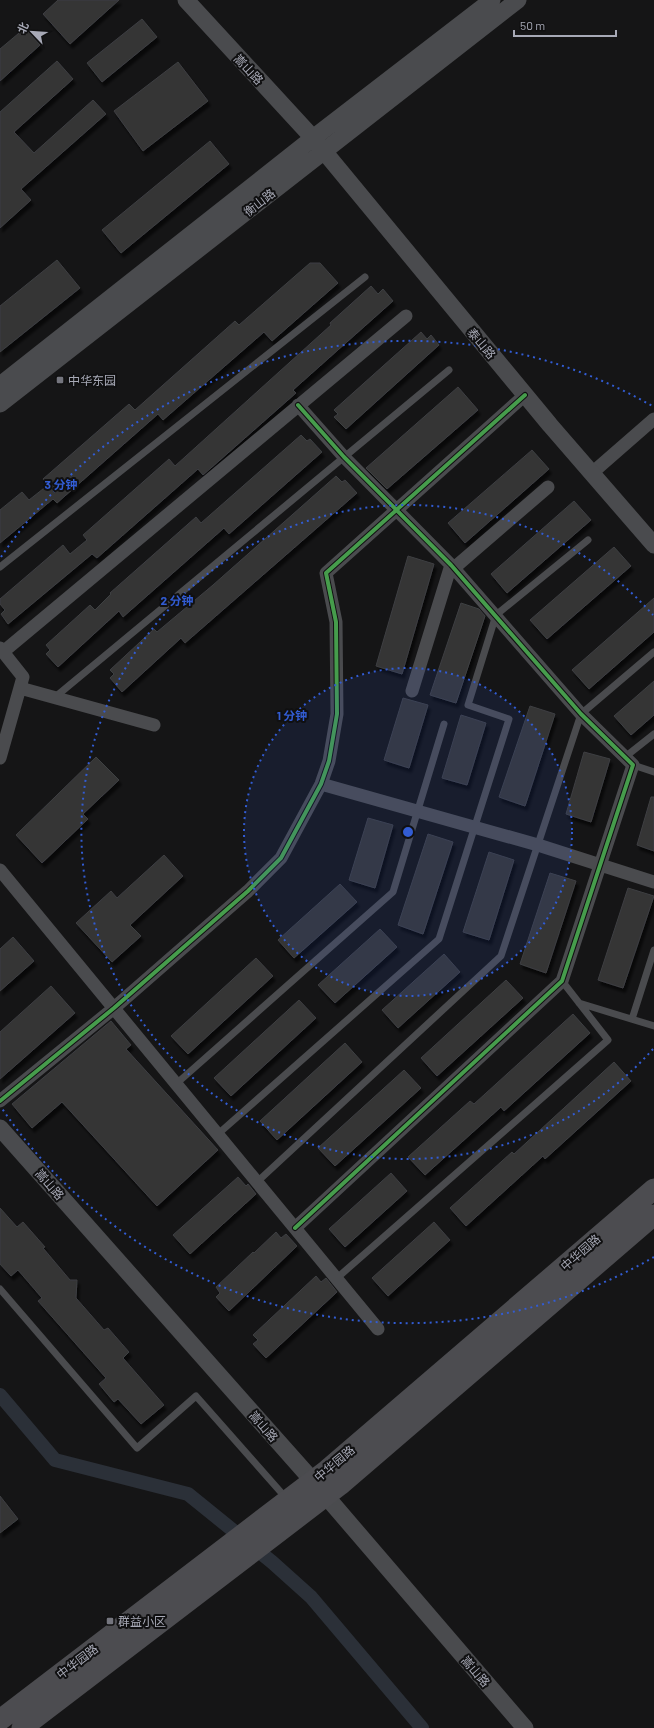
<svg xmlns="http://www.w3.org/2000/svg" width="654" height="1728" font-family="Barlow,'Noto Sans SC',sans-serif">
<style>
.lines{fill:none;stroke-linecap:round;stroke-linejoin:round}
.canal{stroke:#2b3038;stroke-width:14}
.building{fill:#343436;stroke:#3e3f42;filter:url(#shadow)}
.service{stroke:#4a4b4e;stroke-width:7}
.minor{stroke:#4a4b4e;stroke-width:13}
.tertiary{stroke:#4a4b4e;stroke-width:17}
.primary{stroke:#4c4c50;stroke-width:21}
.cycleway-casing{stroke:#101011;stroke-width:6}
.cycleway{stroke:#469c4c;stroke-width:4}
.ring{fill:none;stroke:#325cd3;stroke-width:2;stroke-dasharray:2 4}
.poi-dot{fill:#74757e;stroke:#101011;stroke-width:1.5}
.labels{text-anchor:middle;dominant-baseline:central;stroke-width:4;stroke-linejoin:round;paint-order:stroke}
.street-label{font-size:12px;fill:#a7a9b6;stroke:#101011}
.poi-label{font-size:12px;fill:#a7a9b6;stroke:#101011;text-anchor:start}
.centre{fill:#325cd3;stroke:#101011;stroke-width:2}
.ring-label{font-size:12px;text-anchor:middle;font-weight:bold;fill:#325cd3;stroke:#101011;stroke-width:4;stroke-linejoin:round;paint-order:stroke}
</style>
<defs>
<filter id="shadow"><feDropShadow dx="2.5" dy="4.5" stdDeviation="1" flood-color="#0009"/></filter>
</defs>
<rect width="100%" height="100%" fill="#151516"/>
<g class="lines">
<path class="canal" d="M 0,1395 L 55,1460 L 188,1494 L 272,1562 L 311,1597 L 422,1728"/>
</g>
<path class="building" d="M 58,0 L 119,0 L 70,44 L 43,14 Z
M 142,19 L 157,37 L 102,82 L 87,63 Z
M 25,28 L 40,45 L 0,81 L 0,49 Z
M 57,61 L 73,79 L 14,132 L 34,153 L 93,100 L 106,114 L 21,189 L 31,200 L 0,228 L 0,112 Z
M 178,62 L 208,101 L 143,151 L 114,111 Z
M 210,141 L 229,164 L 121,253 L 102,230 Z
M 57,260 L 80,288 L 0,352 L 0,306 Z
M 310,263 L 320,263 L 338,283 L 272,341 L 264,332 L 163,420 L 158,414 L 57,503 L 53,499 L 0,543 L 0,510 L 22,492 L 29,500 L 48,485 L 43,479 L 129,404 L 135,410 L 235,321 L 239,325 Z
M 371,286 L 378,294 L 383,289 L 393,301 L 293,390 L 296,393 L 203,475 L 198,469 L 97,558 L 92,554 L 8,624 L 1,614 L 5,610 L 0,604 L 0,599 L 63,545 L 70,554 L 87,540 L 83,535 L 169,459 L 175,466 L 331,325 L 330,323 Z
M 421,332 L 427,339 L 431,335 L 439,345 L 346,429 L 334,417 L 338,414 L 334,410 Z
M 458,387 L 478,410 L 387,489 L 366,468 Z
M 301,435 L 307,441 L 310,439 L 322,452 L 229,534 L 224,528 L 123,617 L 119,611 L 58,667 L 46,654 L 50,650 L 46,645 L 90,605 L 95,610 L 111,594 L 110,593 L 196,517 L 201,523 Z
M 532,450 L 549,469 L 465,543 L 448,523 Z
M 336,476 L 342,482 L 345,480 L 357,493 L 185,643 L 181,638 L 122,692 L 110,678 L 114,674 L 110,670 L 154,629 L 157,632 L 213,585 Z
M 574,501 L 591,520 L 507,593 L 491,574 Z
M 614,547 L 631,566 L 547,639 L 530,620 Z
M 408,556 L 434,564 L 402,674 L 376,666 Z
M 654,598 L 654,632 L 589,689 L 572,670 Z
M 461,603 L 479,609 L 485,616 L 456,703 L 430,695 Z
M 654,681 L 654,715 L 631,735 L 614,716 Z
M 403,698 L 428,705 L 409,768 L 384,760 Z
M 530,706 L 555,714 L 525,806 L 499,797 Z
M 461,715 L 486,723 L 467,785 L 442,778 Z
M 584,752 L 610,759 L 591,822 L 566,814 Z
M 96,757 L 119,780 L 83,814 L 88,819 L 42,863 L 16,835 Z
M 651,797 L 654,797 L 654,851 L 637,845 Z
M 368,818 L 393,825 L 375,888 L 349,880 Z
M 428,834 L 453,842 L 423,934 L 398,925 Z
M 489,852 L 514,860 L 489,940 L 463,932 Z
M 164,855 L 183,876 L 130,925 L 141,936 L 112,962 L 76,923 L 111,891 L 117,898 Z
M 550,873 L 576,881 L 546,973 L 520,964 Z
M 340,884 L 357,902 L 294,958 L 278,940 Z
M 628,888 L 654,896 L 623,988 L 598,980 Z
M 380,929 L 397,947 L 335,1003 L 318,985 Z
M 13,937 L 34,961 L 0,991 L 0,949 Z
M 444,954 L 460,972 L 398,1028 L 382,1010 Z
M 256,958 L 273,976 L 188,1054 L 171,1036 Z
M 506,980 L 523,998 L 437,1076 L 421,1058 Z
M 51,986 L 75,1013 L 0,1079 L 0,1032 Z
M 299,1000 L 316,1018 L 231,1096 L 214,1078 Z
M 573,1014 L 590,1033 L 504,1111 L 501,1107 L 425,1175 L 408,1157 L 470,1101 L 474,1104 Z
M 111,1021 L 131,1045 L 126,1049 L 218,1150 L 157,1206 L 62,1102 L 32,1128 L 12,1104 Z
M 345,1043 L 362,1062 L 277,1140 L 260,1121 Z
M 614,1062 L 631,1081 L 545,1159 L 543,1156 L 466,1226 L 450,1208 L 512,1152 L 514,1154 Z
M 404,1070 L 421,1088 L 335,1166 L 318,1148 Z
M 391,1173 L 407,1191 L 345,1247 L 329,1229 Z
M 238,1177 L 246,1186 L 248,1184 L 256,1194 L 190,1254 L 173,1235 Z
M 0,1208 L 17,1227 L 23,1222 L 45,1247 L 43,1248 L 70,1280 L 77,1280 L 76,1298 L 104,1330 L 108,1328 L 129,1352 L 123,1358 L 164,1405 L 141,1424 L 118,1399 L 114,1402 L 99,1384 L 106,1378 L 38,1301 L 42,1298 L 18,1270 L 11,1276 L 0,1264 Z
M 434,1222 L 450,1240 L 388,1296 L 372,1278 Z
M 276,1232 L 281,1238 L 286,1234 L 297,1246 L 229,1311 L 216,1297 L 220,1293 L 216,1287 L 253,1252 L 254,1253 Z
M 316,1276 L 321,1282 L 326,1278 L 337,1292 L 266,1358 L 253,1344 L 258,1340 L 253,1335 Z
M 0,1496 L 18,1519 L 0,1533 Z"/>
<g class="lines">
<path class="service" d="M 0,567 L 365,277
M 54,698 L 449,370
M 625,757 L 654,734
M 633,765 L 654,772
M 579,1003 L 654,1026
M 632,1019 L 654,950
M 176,1084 L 393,892 L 444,724
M 218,1134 L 439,939 L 509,719 L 468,705 L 496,615 L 588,540
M 257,1182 L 501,956 L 581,714 L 654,652
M 337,1278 L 608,1040 L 562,981
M 0,1289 L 137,1448 L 196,1396 L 286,1498"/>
<path class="minor" d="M 592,473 L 654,419
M 454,568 L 548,487
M 0,648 L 23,677 L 0,758
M 3,652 L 406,316
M 20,688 L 154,725
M 412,691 L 451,565
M 321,784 L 538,845 L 654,882
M 0,870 L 378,1329
M 0,1101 L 114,1008 L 248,891 L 281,858 L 321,784 L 329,761 L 337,714 L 336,622 L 326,573 L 525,395
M 295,1228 L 562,981 L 633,765 L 581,714 L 451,565 L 344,457 L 298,405"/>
<path class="tertiary" d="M 186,0 L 313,138 L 550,425 L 654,545
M 0,385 L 313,138 L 492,0
M 0,404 L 518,0
M 0,1128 L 313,1481 L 525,1728"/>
<path class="primary" d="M 0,1720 L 327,1470 L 654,1189
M 22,1728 L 340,1485 L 654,1215"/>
<defs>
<path id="cycleway" d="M 0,1101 L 114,1008 L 248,891 L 281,858 L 321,784 L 329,761 L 337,714 L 336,622 L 326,573 L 525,395
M 295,1228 L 562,981 L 633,765 L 581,714 L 451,565 L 344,457 L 298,405"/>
</defs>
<use href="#cycleway" class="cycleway-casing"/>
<use href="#cycleway" class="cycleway"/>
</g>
<circle cx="408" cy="832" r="164" fill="#325cd3" fill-opacity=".12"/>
<g class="ring">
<circle cx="408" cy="832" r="164"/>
<path d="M653 1049A327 327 0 1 1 653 615"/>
<path d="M654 1257A491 491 0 0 1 1 1107M1 557A491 491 0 0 1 654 407"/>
</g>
<g class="poi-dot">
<rect x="56" y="376" width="8" height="8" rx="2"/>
<rect x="106" y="1617" width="8" height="8" rx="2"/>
</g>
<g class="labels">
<g class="street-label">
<text transform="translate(249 69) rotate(47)">嵩山路</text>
<text transform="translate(259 202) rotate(-38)">衡山路</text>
<text transform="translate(482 343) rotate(50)">泰山路</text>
<text transform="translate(50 1184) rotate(49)">嵩山路</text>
<text transform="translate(580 1252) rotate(-41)">中华园路</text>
<text transform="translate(264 1426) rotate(49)">嵩山路</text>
<text transform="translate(334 1463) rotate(-40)">中华园路</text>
<text transform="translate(77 1661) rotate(-37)">中华园路</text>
<text transform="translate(476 1671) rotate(49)">嵩山路</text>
</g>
<g class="poi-label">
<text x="68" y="380">中华东园</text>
<text x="118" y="1621">群益小区</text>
</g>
</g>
<circle cx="408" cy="832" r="6" class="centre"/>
<g class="ring-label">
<text x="61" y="489">3 分钟</text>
<text x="177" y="605">2 分钟</text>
<text x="292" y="720">1 分钟</text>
</g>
<g transform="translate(32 32) rotate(295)" stroke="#101011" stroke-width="3" paint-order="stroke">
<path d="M0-3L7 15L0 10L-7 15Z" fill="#a7a9b6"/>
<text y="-6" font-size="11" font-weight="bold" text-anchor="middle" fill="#a7a9b6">北</text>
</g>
<path d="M514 30v6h102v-6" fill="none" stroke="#a7a9b6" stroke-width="2"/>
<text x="520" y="30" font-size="12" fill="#a7a9b6" stroke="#101011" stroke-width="3" paint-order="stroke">50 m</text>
</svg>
